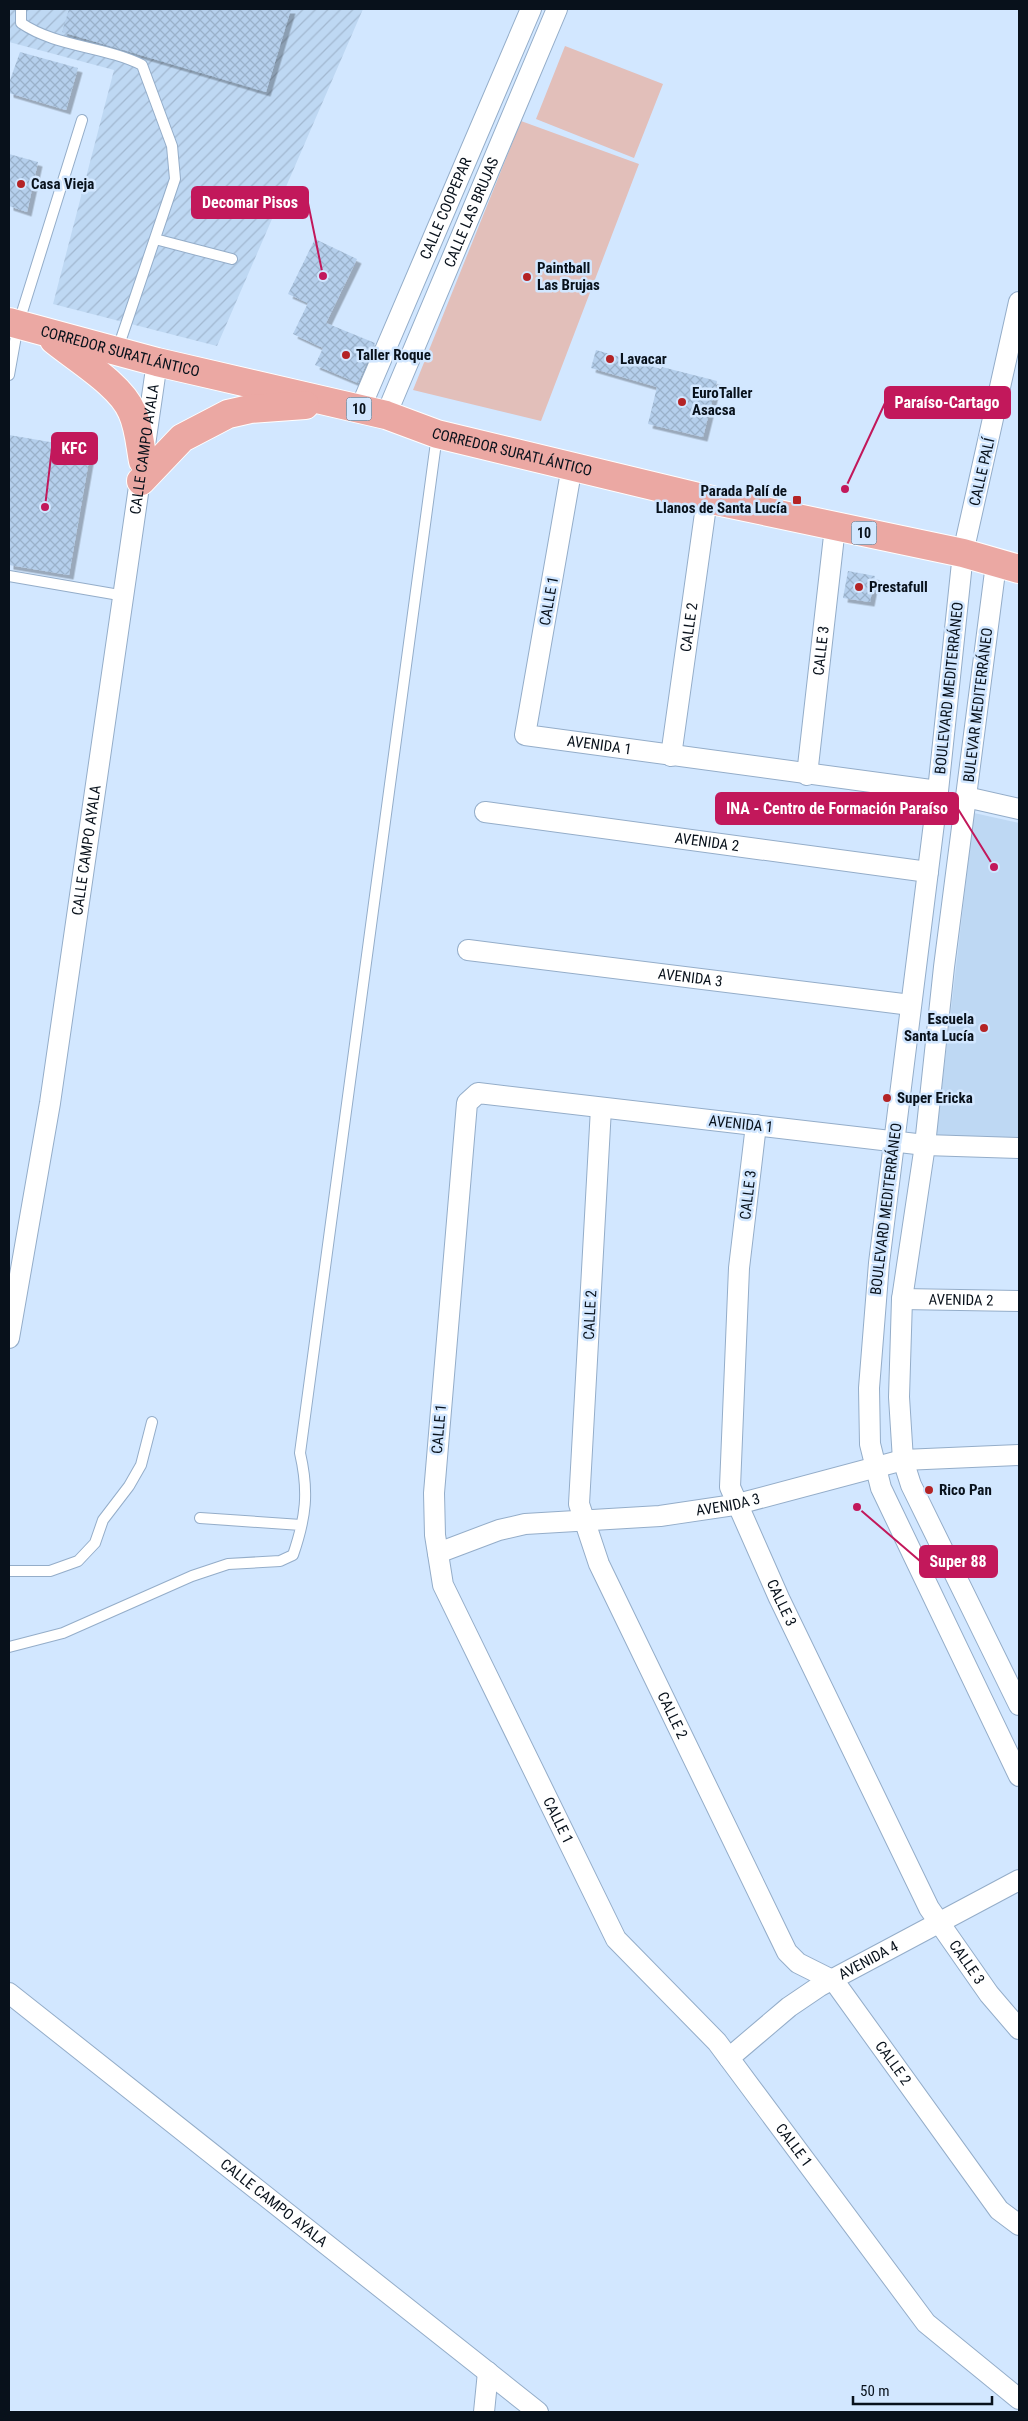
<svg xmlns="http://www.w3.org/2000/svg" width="1028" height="2421" font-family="'Roboto Condensed',sans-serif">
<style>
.built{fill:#bed8f3}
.industrial{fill:url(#industrial-furrows)}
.garden{fill:#e2bfba}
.building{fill:url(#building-cross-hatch);filter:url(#shadow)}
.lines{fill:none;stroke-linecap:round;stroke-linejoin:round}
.lane-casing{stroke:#94adc9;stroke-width:12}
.street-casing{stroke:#94adc9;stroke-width:22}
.primary-casing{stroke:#fff;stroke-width:30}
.lane{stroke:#fff;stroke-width:10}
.street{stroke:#fff;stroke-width:20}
.primary{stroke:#eba8a3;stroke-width:28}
.poi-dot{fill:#b42325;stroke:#d2e7ff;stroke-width:2}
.labels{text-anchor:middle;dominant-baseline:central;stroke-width:5;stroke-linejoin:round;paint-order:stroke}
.shield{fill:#d2e7ff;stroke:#45515f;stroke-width:1}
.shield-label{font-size:14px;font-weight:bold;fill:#08111b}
.poi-label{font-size:15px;font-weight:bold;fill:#08111b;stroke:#d2e7ff;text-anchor:start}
.street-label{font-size:15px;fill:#08111b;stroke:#d2e7ff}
.leader{fill:none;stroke:#c2185b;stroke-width:2}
.callout-dot{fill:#c2185b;stroke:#d2e7ff;stroke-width:2}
.callout{fill:#c2185b;stroke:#c2185b;stroke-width:2}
.callout-label{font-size:16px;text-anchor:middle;font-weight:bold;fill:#fff}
</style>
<defs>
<pattern id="industrial-furrows" width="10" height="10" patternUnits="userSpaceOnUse" patternTransform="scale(1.25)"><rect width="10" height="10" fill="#bed8f3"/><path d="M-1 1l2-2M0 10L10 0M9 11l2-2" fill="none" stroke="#a2b8d0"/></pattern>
<pattern id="building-cross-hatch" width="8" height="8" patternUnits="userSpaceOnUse" patternTransform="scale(1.25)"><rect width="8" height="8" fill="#b5cfec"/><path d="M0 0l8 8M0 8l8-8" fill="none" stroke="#9ab1ca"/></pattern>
<filter id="shadow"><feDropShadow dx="4.5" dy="4.5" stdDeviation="0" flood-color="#0004"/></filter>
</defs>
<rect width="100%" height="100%" fill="#d2e7ff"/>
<path class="built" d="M 974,813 L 1019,823 L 1019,1140 L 936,1137 Z"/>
<path class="industrial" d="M 9,9 L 363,9 L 217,346 L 53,304 L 114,70 L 9,42 Z"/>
<path class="garden" d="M 565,46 L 663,84 L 634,158 L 536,119 Z
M 521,121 L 639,164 L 541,421 L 413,390 Z"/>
<path class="building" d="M 69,9 L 291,9 L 266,92 L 62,32 Z
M 20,52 L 78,68 L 66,110 L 9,93 L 9,83 Z
M 9,154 L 38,162 L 27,212 L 9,206 Z
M 315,239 L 357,259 L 326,323 L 375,343 L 358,383 L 315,365 L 323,348 L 293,334 L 308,303 L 288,294 Z
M 596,350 L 661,369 L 662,367 L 717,381 L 703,437 L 648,424 L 657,387 L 591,368 Z
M 9,435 L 91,449 L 69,575 L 9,565 Z
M 848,571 L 875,576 L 870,602 L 843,598 Z"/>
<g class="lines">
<defs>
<path id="lane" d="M 21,9 L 21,23 C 56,47 104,46 142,65 L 172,146 L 175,179 L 117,351
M 155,239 L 232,259
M 9,375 L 18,325 L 82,120
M 9,576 L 125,596
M 200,1518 L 301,1525
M 9,1571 L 50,1571 L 78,1561 L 95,1543 L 103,1520 L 129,1486 L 141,1465 L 152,1422
M 9,1647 L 63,1633 L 192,1576 L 228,1564 L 280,1561 L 293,1555 C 306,1517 309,1492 300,1453 L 437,435"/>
<g id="street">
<path d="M 1019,302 L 963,553 L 938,791 L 879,1263 L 869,1388 L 870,1444 L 881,1488 L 1019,1776"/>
<path id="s1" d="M 360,409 L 531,9"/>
<path id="s2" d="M 386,415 L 557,9"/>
<path id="s3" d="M 572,466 L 525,735 L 938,791"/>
<path d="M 996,564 L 944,967 L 925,1145 L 902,1299 L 899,1397 L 903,1460 L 911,1485 L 1019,1705"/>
<path id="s4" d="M 671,756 L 707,499"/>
<path id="s5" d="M 807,775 L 835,527"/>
<path d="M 966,797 L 1019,809"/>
<path id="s6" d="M 485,812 L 928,872"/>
<path id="s7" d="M 468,950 L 911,1005"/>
<path id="s8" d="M 601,1108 L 579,1504 L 599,1564 L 787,1952 L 798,1963 L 834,1981 L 999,2210 L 1019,2225"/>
<path id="s9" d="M 756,1125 L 739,1268 L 730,1487 L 779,1598 L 929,1908 L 989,1994 L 1019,2029"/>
<path id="s10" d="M 1019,1148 L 925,1145 L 478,1093 L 467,1103 L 434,1493 L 435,1535 L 443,1585 L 616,1939 L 717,2042 L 926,2323 L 1019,2399"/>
<path id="s11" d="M 902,1299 L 1019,1301"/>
<path id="s12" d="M 9,1338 L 50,1103 L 157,362"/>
<path id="s13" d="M 438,1553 L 499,1530 L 525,1524 L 660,1516 L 734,1505 L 903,1460 L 1019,1455"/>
<path id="s14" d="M 9,1993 L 538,2412"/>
<path id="s15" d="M 729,2058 L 789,2007 L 820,1986 L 1019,1880"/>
<path d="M 484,2412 L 488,2372"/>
</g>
<g id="primary">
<path id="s16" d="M 9,322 L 157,362 L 386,415 L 437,434 L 707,499 L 963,553 L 1019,569"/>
<path d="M 54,340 C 77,359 121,385 132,412 C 139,427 140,445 143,461"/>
<path d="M 141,481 L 182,438 L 228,414 L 250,409 L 305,405"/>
</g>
</defs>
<use href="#lane" class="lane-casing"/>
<use href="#street" class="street-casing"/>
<use href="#primary" class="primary-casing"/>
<use href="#lane" class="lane"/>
<use href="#street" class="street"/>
<use href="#primary" class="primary"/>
</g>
<g class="poi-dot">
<circle cx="21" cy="184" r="5"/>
<circle cx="527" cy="277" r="5"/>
<circle cx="346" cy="355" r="5"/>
<circle cx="610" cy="359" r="5"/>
<circle cx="682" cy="402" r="5"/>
<rect x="792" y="495" width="10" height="10" rx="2.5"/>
<circle cx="859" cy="587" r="5"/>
<circle cx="984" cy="1028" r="5"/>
<circle cx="887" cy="1098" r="5"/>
<circle cx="929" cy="1490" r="5"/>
</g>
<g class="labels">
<g class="shield">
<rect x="346.5" y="397.5" width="25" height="23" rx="4"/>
<rect x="851.5" y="521.5" width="25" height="23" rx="4"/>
</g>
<g class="shield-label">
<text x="359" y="409">10</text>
<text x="864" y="533">10</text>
</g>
<g class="poi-label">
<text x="31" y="184">Casa Vieja</text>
<text x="537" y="268">Paintball<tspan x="537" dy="17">Las Brujas</tspan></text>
<text x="356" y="355">Taller Roque</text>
<text x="620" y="359">Lavacar</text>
<text x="692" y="393">EuroTaller<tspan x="692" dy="17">Asacsa</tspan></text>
<text x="787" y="491" text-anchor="end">Parada Palí de<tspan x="787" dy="17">Llanos de Santa Lucía</tspan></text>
<text x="869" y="587">Prestafull</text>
<text x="974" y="1019" text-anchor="end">Escuela<tspan x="974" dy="17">Santa Lucía</tspan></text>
<text x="897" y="1098">Super Ericka</text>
<text x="939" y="1490">Rico Pan</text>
</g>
<g class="street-label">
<text stroke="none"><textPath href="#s1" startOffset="218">CALLE COOPEPAR</textPath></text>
<text stroke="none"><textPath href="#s2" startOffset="220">CALLE LAS BRUJAS</textPath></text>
<text stroke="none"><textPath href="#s16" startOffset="115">CORREDOR SURATLÁNTICO</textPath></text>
<text stroke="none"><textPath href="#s12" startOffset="899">CALLE CAMPO AYALA</textPath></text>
<text stroke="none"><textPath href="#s16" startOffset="520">CORREDOR SURATLÁNTICO</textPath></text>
<text transform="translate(982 472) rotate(-77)">CALLE PALÍ</text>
<text transform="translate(549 601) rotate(-80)">CALLE 1</text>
<text stroke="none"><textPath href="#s4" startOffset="130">CALLE 2</textPath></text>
<text stroke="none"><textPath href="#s5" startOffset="125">CALLE 3</textPath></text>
<text transform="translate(949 688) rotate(-84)">BOULEVARD MEDITERRÁNEO</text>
<text transform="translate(978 705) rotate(-83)">BULEVAR MEDITERRÁNEO</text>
<text stroke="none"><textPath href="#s3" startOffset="348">AVENIDA 1</textPath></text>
<text stroke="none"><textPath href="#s6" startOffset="224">AVENIDA 2</textPath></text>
<text stroke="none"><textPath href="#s12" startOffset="494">CALLE CAMPO AYALA</textPath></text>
<text stroke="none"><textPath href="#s7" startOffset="224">AVENIDA 3</textPath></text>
<text transform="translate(741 1124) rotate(6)">AVENIDA 1</text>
<text transform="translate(748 1195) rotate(-83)">CALLE 3</text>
<text transform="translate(886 1209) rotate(-83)">BOULEVARD MEDITERRÁNEO</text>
<text stroke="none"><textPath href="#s11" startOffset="59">AVENIDA 2</textPath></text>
<text transform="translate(590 1315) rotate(-87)">CALLE 2</text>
<text transform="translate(439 1429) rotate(-85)">CALLE 1</text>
<text stroke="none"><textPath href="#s13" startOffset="296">AVENIDA 3</textPath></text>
<text stroke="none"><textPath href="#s9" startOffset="490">CALLE 3</textPath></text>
<text stroke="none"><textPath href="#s8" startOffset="628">CALLE 2</textPath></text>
<text stroke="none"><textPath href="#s10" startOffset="1305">CALLE 1</textPath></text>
<text stroke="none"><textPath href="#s15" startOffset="171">AVENIDA 4</textPath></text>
<text stroke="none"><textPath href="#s9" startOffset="895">CALLE 3</textPath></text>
<text stroke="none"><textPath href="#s8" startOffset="1048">CALLE 2</textPath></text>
<text stroke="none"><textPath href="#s10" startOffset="1710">CALLE 1</textPath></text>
<text stroke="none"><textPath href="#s14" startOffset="338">CALLE CAMPO AYALA</textPath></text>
</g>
</g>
<path class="leader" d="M323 276L308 203M845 489L885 403M45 507L52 448M994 867L958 809M857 1507L920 1561"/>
<g class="callout-dot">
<circle cx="323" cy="276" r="5"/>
<circle cx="845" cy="489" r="5"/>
<circle cx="45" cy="507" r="5"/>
<circle cx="994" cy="867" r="5"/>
<circle cx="857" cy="1507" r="5"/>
</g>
<g class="callout">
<rect x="192" y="187" width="116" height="31" rx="5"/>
<rect x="885" y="387" width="125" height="31" rx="5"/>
<rect x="52" y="433" width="45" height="31" rx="5"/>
<rect x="716" y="793" width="242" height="31" rx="5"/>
<rect x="920" y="1546" width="77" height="31" rx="5"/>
</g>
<g class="callout-label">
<text x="250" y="208">Decomar Pisos</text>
<text x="947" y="408">Paraíso-Cartago</text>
<text x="74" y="454">KFC</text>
<text x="837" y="814">INA - Centro de Formación Paraíso</text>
<text x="958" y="1567">Super 88</text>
</g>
<rect width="1028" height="2421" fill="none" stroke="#08111b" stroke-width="20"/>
<path d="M853 2396v8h139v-8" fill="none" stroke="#08111b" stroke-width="2.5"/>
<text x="860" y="2396" font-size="15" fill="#08111b" stroke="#d2e7ff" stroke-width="4" paint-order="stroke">50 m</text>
</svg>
